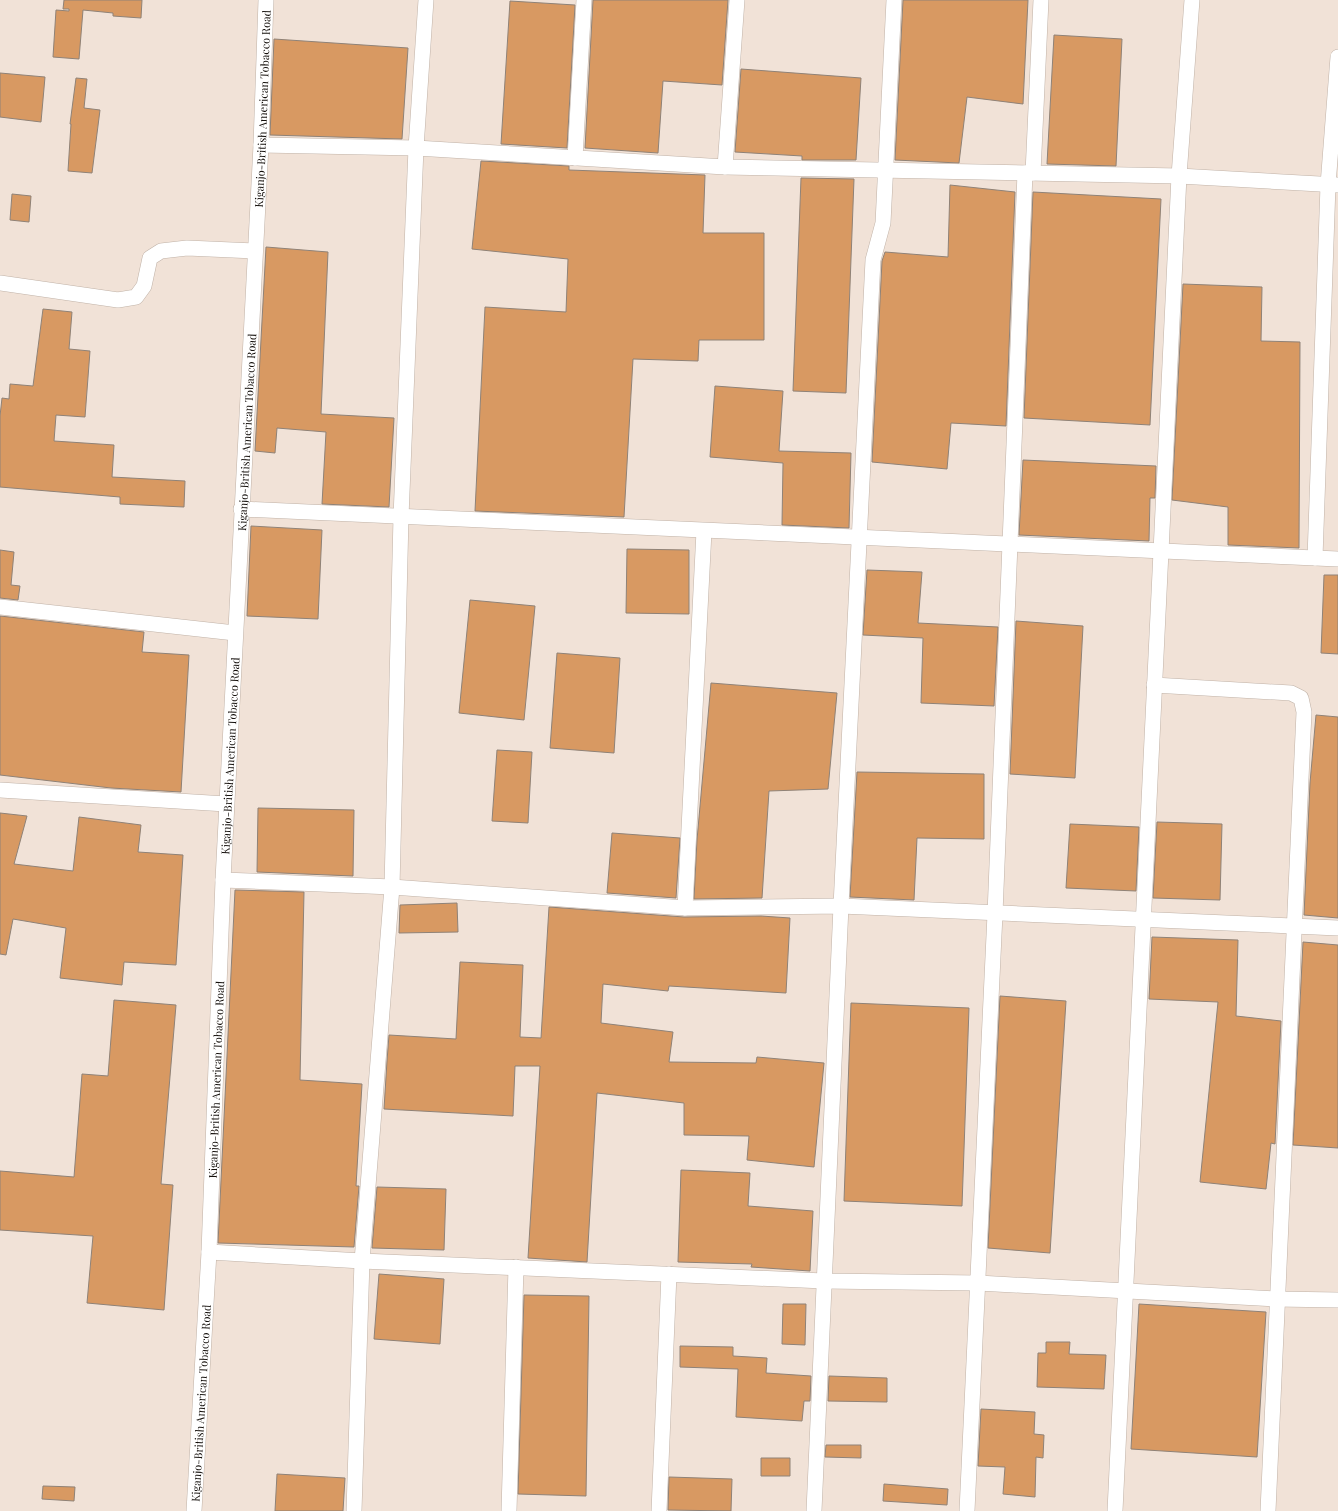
<svg xmlns="http://www.w3.org/2000/svg" width="1338" height="1511" font-family="'Playfair Display',serif">
<style>
.building{fill:#d89962;stroke:#8f8277}
.lines{fill:none;stroke-linecap:round;stroke-linejoin:round}
.minor-casing{stroke:#c0b2a7;stroke-width:16}
.minor{stroke:#fff;stroke-width:15}
.labels{text-anchor:middle;dominant-baseline:central;stroke-width:3.5;stroke-linejoin:round;paint-order:stroke}
.street-label{font-size:11px;fill:#130e0a;stroke:#fef0e4}
</style>
<rect width="100%" height="100%" fill="#f1e2d7"/>
<path class="building" d="M 64,0 L 142,0 L 141,18 L 113,16 L 113,13 L 83,10 L 79,59 L 53,57 L 56,10 L 69,11 L 69,9 L 63,9 Z
M 593,0 L 728,0 L 722,85 L 663,81 L 658,153 L 585,148 Z
M 903,0 L 1028,0 L 1023,104 L 967,97 L 959,163 L 895,160 Z
M 510,1 L 575,5 L 567,148 L 501,144 Z
M 1054,35 L 1122,39 L 1116,166 L 1047,164 Z
M 274,39 L 408,48 L 402,139 L 270,135 Z
M 741,69 L 861,78 L 856,160 L 802,160 L 802,156 L 735,152 Z
M 0,73 L 45,77 L 41,122 L 0,117 Z
M 76,78 L 87,79 L 84,108 L 100,110 L 92,173 L 68,171 L 71,124 L 70,124 Z
M 481,161 L 569,166 L 569,170 L 705,175 L 703,233 L 764,233 L 764,340 L 699,340 L 698,361 L 633,359 L 624,517 L 475,511 L 485,307 L 566,312 L 568,259 L 472,249 Z
M 801,178 L 854,179 L 846,393 L 793,391 Z
M 950,185 L 1015,192 L 1006,426 L 951,423 L 947,469 L 872,462 L 882,261 L 885,252 L 948,257 Z
M 1033,192 L 1161,199 L 1150,425 L 1024,418 Z
M 12,194 L 31,196 L 29,222 L 10,220 Z
M 266,247 L 328,252 L 321,414 L 394,418 L 389,507 L 322,504 L 326,432 L 277,428 L 275,453 L 255,451 Z
M 1183,284 L 1262,287 L 1261,341 L 1300,342 L 1299,548 L 1228,545 L 1228,507 L 1172,500 Z
M 43,309 L 72,312 L 69,349 L 90,351 L 85,417 L 56,415 L 54,441 L 114,445 L 112,477 L 185,481 L 184,507 L 120,504 L 120,497 L 0,487 L 0,416 L 2,398 L 9,399 L 10,384 L 33,386 Z
M 715,386 L 783,391 L 779,451 L 851,453 L 849,528 L 782,525 L 783,463 L 710,457 Z
M 1023,460 L 1156,466 L 1155,498 L 1150,498 L 1149,541 L 1019,535 Z
M 251,526 L 322,530 L 318,619 L 247,616 Z
M 627,549 L 689,550 L 689,614 L 626,613 Z
M 0,550 L 14,552 L 11,585 L 20,586 L 18,600 L 0,598 Z
M 867,570 L 922,572 L 918,623 L 998,627 L 994,706 L 921,703 L 923,638 L 863,635 Z
M 1324,575 L 1338,575 L 1338,654 L 1321,653 Z
M 470,600 L 535,606 L 524,720 L 459,713 Z
M 0,616 L 144,632 L 142,652 L 189,655 L 181,792 L 111,788 L 0,775 Z
M 1016,621 L 1083,626 L 1075,778 L 1010,774 Z
M 557,653 L 620,658 L 614,753 L 550,748 Z
M 711,683 L 837,693 L 828,789 L 769,791 L 762,898 L 694,899 L 697,840 Z
M 1316,715 L 1338,717 L 1338,918 L 1304,915 L 1310,783 Z
M 497,750 L 532,752 L 528,823 L 492,821 Z
M 857,772 L 984,774 L 984,839 L 917,838 L 914,900 L 850,897 Z
M 258,808 L 354,810 L 353,876 L 257,872 Z
M 0,813 L 27,816 L 14,864 L 73,871 L 79,817 L 141,825 L 138,852 L 183,855 L 176,965 L 124,962 L 122,985 L 60,978 L 66,928 L 13,919 L 6,955 L 0,954 Z
M 1157,822 L 1222,824 L 1220,900 L 1153,898 Z
M 1070,824 L 1139,827 L 1136,891 L 1066,888 Z
M 612,833 L 680,838 L 676,898 L 607,893 Z
M 235,890 L 304,892 L 300,1080 L 362,1084 L 356,1186 L 359,1186 L 354,1247 L 218,1243 Z
M 457,903 L 458,932 L 399,933 L 400,905 Z
M 549,907 L 684,917 L 761,916 L 790,918 L 786,993 L 669,986 L 668,991 L 603,984 L 601,1023 L 673,1032 L 669,1062 L 756,1063 L 757,1057 L 824,1063 L 814,1167 L 747,1160 L 749,1136 L 684,1135 L 684,1103 L 597,1093 L 587,1262 L 528,1258 L 540,1066 L 515,1066 L 513,1116 L 384,1109 L 387,1061 L 389,1035 L 456,1039 L 460,962 L 523,965 L 520,1037 L 541,1038 Z
M 1152,937 L 1238,940 L 1236,1016 L 1281,1021 L 1275,1144 L 1271,1143 L 1266,1189 L 1200,1182 L 1218,1002 L 1149,999 Z
M 1303,942 L 1338,945 L 1338,1148 L 1293,1145 Z
M 1000,996 L 1066,1001 L 1050,1253 L 988,1248 Z
M 114,1000 L 176,1005 L 161,1184 L 173,1185 L 164,1310 L 87,1303 L 93,1236 L 0,1230 L 0,1171 L 74,1177 L 82,1074 L 108,1076 Z
M 851,1003 L 969,1008 L 962,1206 L 844,1201 Z
M 681,1170 L 750,1173 L 748,1206 L 813,1211 L 810,1271 L 751,1267 L 752,1264 L 678,1262 Z
M 377,1187 L 446,1189 L 444,1250 L 372,1248 Z
M 379,1274 L 444,1279 L 440,1344 L 374,1339 Z
M 524,1295 L 589,1296 L 586,1496 L 518,1494 Z
M 783,1304 L 806,1304 L 805,1345 L 782,1344 Z
M 1139,1304 L 1266,1312 L 1257,1457 L 1131,1449 Z
M 1046,1342 L 1070,1342 L 1069,1354 L 1106,1355 L 1104,1389 L 1037,1387 L 1038,1353 L 1046,1353 Z
M 680,1346 L 733,1347 L 733,1356 L 767,1358 L 766,1373 L 811,1376 L 810,1401 L 804,1401 L 802,1421 L 736,1417 L 738,1369 L 680,1367 Z
M 829,1376 L 887,1378 L 887,1402 L 828,1401 Z
M 981,1409 L 1035,1412 L 1034,1434 L 1044,1435 L 1043,1458 L 1036,1457 L 1035,1497 L 1003,1494 L 1005,1467 L 978,1466 Z
M 826,1445 L 861,1445 L 861,1458 L 825,1457 Z
M 761,1458 L 790,1458 L 790,1476 L 761,1476 Z
M 277,1474 L 345,1478 L 343,1511 L 275,1511 Z
M 669,1477 L 732,1479 L 731,1511 L 668,1510 Z
M 884,1484 L 948,1489 L 947,1505 L 883,1501 Z
M 43,1486 L 75,1487 L 74,1501 L 42,1499 Z"/>
<g class="lines">
<defs>
<g id="minor">
<path d="M 261,145 L 416,148 L 725,167 L 1179,176 L 1338,185"/>
<path d="M 575,158 L 584,0"/>
<path d="M 725,167 L 737,0"/>
<path d="M 1033,173 L 1041,0"/>
<path d="M 0,283 L 118,300 L 136,297 L 144,286 L 150,258 L 161,251 L 187,248 L 255,251"/>
<path d="M 241,509 L 1338,559"/>
<path d="M 1315,558 L 1328,185 L 1338,57"/>
<path d="M 0,607 L 235,633"/>
<path d="M 1154,685 L 1291,693 L 1301,698 L 1304,712 C 1294,979 1278,1245 1268,1511"/>
<path d="M 0,790 L 226,804"/>
<path d="M 223,880 L 392,887 L 685,908 L 841,906 L 1338,928"/>
<path d="M 685,908 L 704,531"/>
<path d="M 209,1252 L 362,1261 L 824,1281 L 978,1283 L 1276,1299 L 1338,1300"/>
<path id="s1" d="M 194,1511 L 209,1252 L 223,880 L 261,145 L 266,0"/>
<path d="M 354,1511 L 362,1261 L 392,887 L 401,517 L 416,148 L 426,0"/>
<path d="M 509,1511 L 516,1267"/>
<path d="M 659,1511 L 669,1274"/>
<path d="M 814,1511 L 841,906 L 873,260 L 883,223 L 894,0"/>
<path d="M 967,1511 L 995,914 L 1025,173"/>
<path d="M 1115,1511 L 1179,176 L 1192,0"/>
</g>
</defs>
<use href="#minor" class="minor-casing"/>
<use href="#minor" class="minor"/>
</g>
<g class="labels">
<g class="street-label">
<text stroke="none"><textPath href="#s1" startOffset="1404">Kiganjo-British American Tobacco Road</textPath></text>
<text stroke="none"><textPath href="#s1" startOffset="1080">Kiganjo-British American Tobacco Road</textPath></text>
<text stroke="none"><textPath href="#s1" startOffset="756">Kiganjo-British American Tobacco Road</textPath></text>
<text stroke="none"><textPath href="#s1" startOffset="432">Kiganjo-British American Tobacco Road</textPath></text>
<text stroke="none"><textPath href="#s1" startOffset="108">Kiganjo-British American Tobacco Road</textPath></text>
</g>
</g>
</svg>
